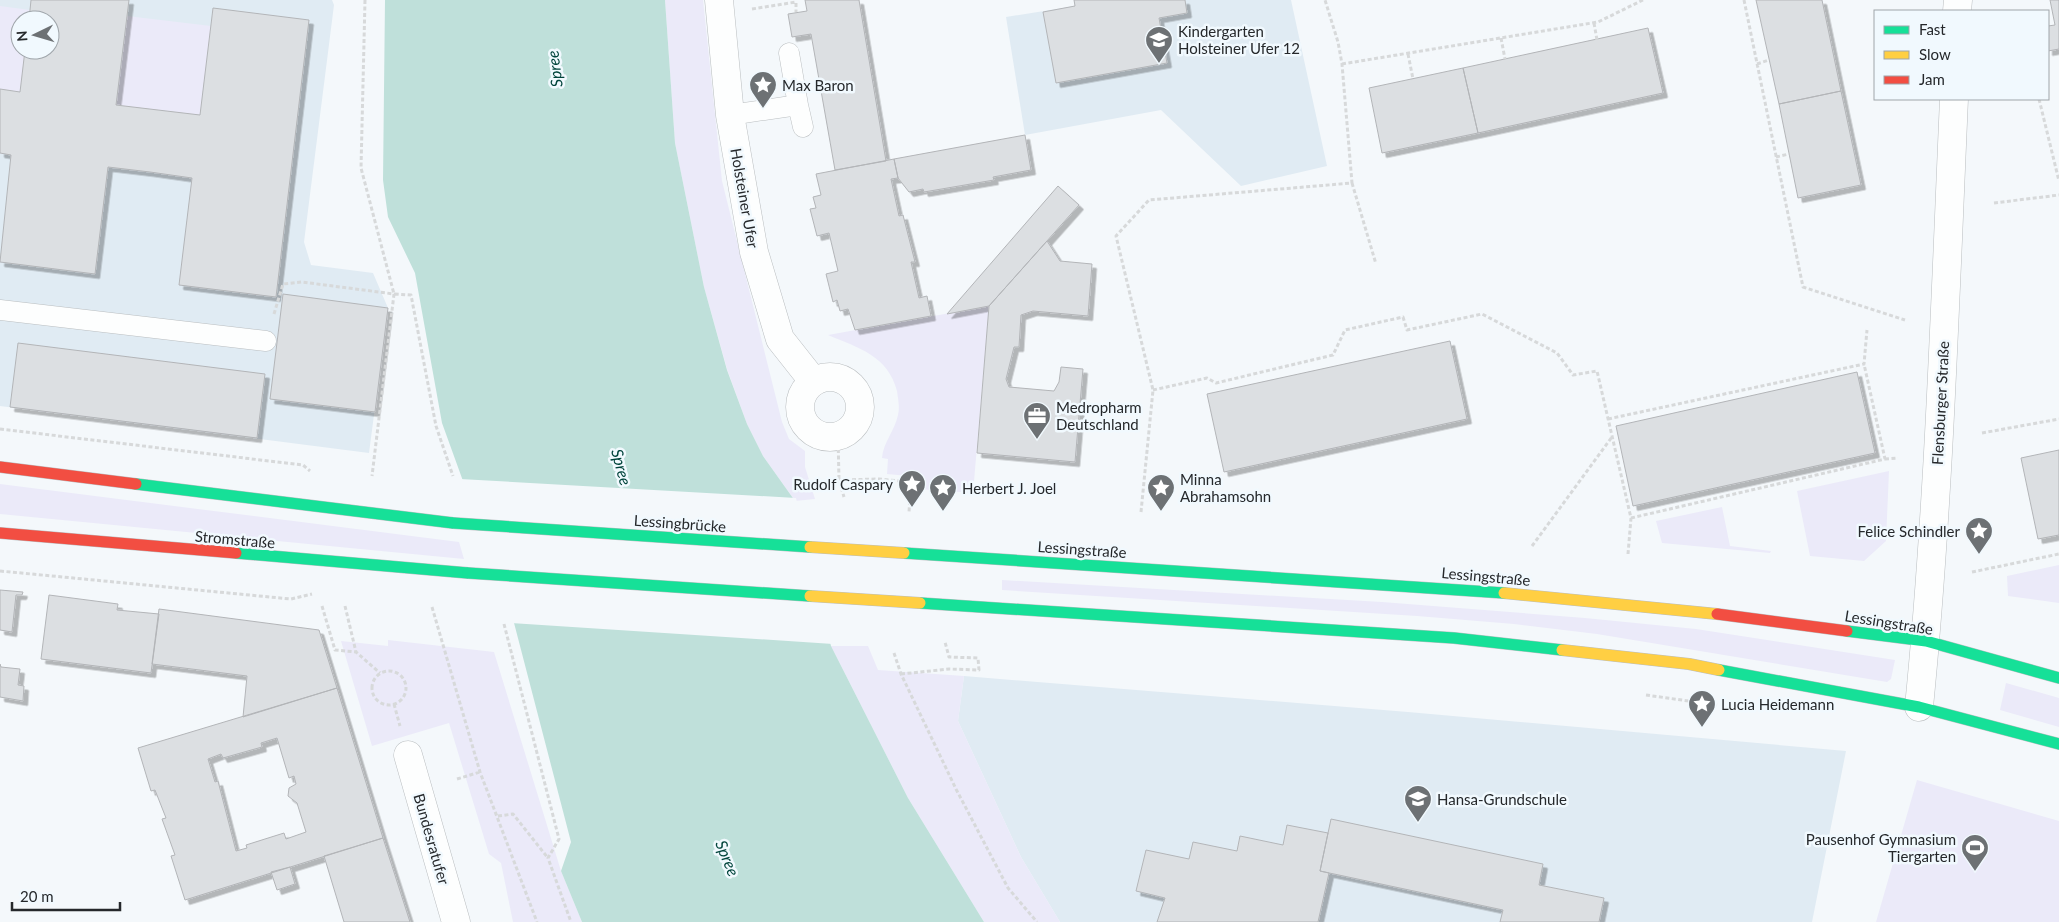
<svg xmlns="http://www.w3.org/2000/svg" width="2059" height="922" font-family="Lato,sans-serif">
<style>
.built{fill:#e0ebf3;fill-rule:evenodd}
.green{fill:#ebeaf9}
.water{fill:#bfe0da}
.pier{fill:#f4f8fb}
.building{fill:#dcdfe2;stroke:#b3b5b8;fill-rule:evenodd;filter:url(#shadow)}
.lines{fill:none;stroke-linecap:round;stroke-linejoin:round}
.lane-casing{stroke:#babec0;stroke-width:21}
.street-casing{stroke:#babec0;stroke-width:29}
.fast-casing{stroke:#babec0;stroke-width:12}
.slow-casing{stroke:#babec0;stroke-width:12}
.jam-casing{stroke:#babec0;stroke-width:12}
.path{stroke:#d7d9da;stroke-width:3;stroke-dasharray:4 2.5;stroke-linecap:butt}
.lane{stroke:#fdfefe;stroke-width:20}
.street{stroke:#fdfefe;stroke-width:28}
.fast{stroke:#16e098;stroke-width:11}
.slow{stroke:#ffcf43;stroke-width:11}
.jam{stroke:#f24e42;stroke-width:11}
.fast-bridge-casing{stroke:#babec0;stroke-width:12;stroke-linecap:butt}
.slow-bridge-casing{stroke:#babec0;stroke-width:12;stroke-linecap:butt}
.fast-bridge{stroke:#16e098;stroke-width:11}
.slow-bridge{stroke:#ffcf43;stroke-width:11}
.labels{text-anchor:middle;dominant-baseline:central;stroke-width:5;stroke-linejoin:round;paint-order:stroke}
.poi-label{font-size:15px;fill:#25282b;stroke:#f1f9fe;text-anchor:start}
.street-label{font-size:15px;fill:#25282b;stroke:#f1f9fe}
.water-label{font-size:16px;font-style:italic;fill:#00443b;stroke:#f1f9fe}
</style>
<defs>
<filter id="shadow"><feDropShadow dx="4.5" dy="4.5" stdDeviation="0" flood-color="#0004"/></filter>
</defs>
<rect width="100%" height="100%" fill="#f4f8fb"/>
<path class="built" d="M 0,0 L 332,0 L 334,5 L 304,242 L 311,265 L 373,273 L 388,308 L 369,453 L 0,406 ZM 20,20 L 50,20 L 50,50 L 20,50 Z
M 1074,0 L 1291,0 L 1327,166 L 1241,186 L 1161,110 L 1025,135 L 1006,17 L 1075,6 Z
M 964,676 L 1408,712 L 1846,751 L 1812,922 L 1060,922 L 1021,857 L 958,721 Z"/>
<path class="green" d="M 665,0 L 703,0 L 722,181 L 782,422 L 789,439 L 805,451 L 805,467 L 815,499 L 795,501 L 763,456 L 747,424 L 727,369 L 704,287 L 675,143 Z
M 0,6 L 30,10 L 29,20 L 20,20 L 20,50 L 25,50 L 20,92 L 0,89 Z
M 127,16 L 211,26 L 200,115 L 116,105 Z
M 989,306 L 973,493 L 918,489 L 919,477 L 887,474 L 888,459 L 882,458 C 883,443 895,430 898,415 C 900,407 898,399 897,391 C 888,356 859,348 828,335 Z
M 1889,471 L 1886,541 L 1864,561 L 1810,556 L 1797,491 Z
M 0,484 L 459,542 L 464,559 L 0,514 Z
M 1722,507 L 1730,546 L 1771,551 L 1770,553 L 1662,543 L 1656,521 Z
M 2059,565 L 2059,603 L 2008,596 L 2007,576 Z
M 1002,580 L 1382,602 L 1585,618 L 1696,629 L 1895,660 L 1891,679 L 1887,682 L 1597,634 L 1514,624 L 1417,616 L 1002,590 Z
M 388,640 L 494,652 L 561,871 L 582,922 L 513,922 L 501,863 L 489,854 L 449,723 L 372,746 L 341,641 L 388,646 Z
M 831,646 L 868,646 L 878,670 L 964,676 L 958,721 L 1021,857 L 1060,922 L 984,922 L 908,798 Z
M 2006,683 L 2059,698 L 2059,727 L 2000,710 Z
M 1917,780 L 2059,821 L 2059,922 L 1876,922 Z"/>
<path class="water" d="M 385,0 L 665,0 L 675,143 L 704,287 L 727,370 L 747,424 L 763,456 L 795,501 L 831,646 L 908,798 L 984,922 L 582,922 L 561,871 L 571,842 L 513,619 L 442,423 L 415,273 L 388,217 L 383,180 Z"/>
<path class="pier" d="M 460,479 L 796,498 L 833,644 L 511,623 Z"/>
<path class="building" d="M 31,0 L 129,0 L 116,105 L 200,115 L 213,8 L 309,20 L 276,297 L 179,285 L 192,178 L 150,172 L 108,167 L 95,274 L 0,262 L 11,155 L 0,153 L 0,89 L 20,92 L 25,50 L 50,50 L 50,20 L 29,20 Z
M 805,0 L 859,0 L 886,161 L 835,170 L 811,34 L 792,37 L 788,14 L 807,11 Z
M 1074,0 L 1185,0 L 1187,13 L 1159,18 L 1167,63 L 1056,83 L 1043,12 L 1075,6 Z
M 1756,0 L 1822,0 L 1841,91 L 1779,104 Z
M 2050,0 L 2059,0 L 2059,49 L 2048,51 L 2048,26 L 2055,25 Z
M 1648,28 L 1663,93 L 1478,133 L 1463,68 Z
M 1463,68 L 1478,133 L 1382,153 L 1369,88 Z
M 1841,91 L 1861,185 L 1798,198 L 1779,104 Z
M 1025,135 L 1031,170 L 993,177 L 994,180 L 924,192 L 923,189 L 909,192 L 898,178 L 894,159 Z
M 894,159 L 898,178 L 891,179 L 899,216 L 903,215 L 915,262 L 911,262 L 919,298 L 927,296 L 931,316 L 855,330 L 848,309 L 840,311 L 837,300 L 833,302 L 826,274 L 838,271 L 829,233 L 817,236 L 810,209 L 816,208 L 813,197 L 821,195 L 816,174 Z
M 1058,186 L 1079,205 L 989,306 L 947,314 Z
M 1047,241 L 1060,261 L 1092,264 L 1088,316 L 1033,311 L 1021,315 L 1019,347 L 1014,347 L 1006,379 L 1009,387 L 1054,391 L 1059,382 L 1061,367 L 1083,369 L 1075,462 L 977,453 L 989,306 Z
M 283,294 L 388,308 L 375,412 L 270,399 Z
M 1450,341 L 1467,419 L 1224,472 L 1207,394 Z
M 18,343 L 265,374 L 257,438 L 10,407 Z
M 1857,372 L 1875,453 L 1633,506 L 1616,426 Z
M 2059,450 L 2059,535 L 2038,539 L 2021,458 Z
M 0,590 L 23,592 L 22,595 L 16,595 L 12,632 L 0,630 Z
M 49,595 L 118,604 L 117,610 L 159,614 L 151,673 L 41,659 Z
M 159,609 L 319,630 L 337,688 L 243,717 L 247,676 L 152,664 Z
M 0,664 L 1,667 L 20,669 L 18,685 L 24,686 L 23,701 L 0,697 Z
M 337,688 L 383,838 L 185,900 L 171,856 L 175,855 L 162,819 L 166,818 L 155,790 L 151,791 L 138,748 ZM 277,738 L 289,778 L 294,776 L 296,784 L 289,788 L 288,796 L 297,803 L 306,832 L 286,839 L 284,833 L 246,845 L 247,848 L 236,851 L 218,781 L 215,782 L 208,759 L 221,754 L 223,758 L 262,747 L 261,743 Z
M 1331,819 L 1543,864 L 1539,885 L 1604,898 L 1599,922 L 1500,922 L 1503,910 L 1320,871 Z
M 1287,825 L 1328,833 L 1320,871 L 1329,873 L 1318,922 L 1157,922 L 1165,898 L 1136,891 L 1146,850 L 1189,859 L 1193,842 L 1237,851 L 1240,836 L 1283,845 Z
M 383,838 L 410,922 L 344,922 L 324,856 Z
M 290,867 L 295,884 L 277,890 L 271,872 Z"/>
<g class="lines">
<defs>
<path id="lane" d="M 789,53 L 798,105
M 730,115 L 798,105 L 803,127
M 0,310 L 266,341"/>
<path id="street" d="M 719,0 L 730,115 L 754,252 L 780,339 L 814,382
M 1957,11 L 1958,0
M800 407a30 30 0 1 1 60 0a30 30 0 1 1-60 0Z
M 1919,707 C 1939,505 1945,301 1954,99
M 408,755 L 456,922"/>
<path id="fast" d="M 136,484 L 453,523
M 236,553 L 468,573
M 904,553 L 1504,593
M 920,603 L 1454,638 L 1562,650
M 1847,631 L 1926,641 L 2059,678
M 1719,670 L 1919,707 L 2059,744"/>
<path id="slow" d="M 1504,593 L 1717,614
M 1562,650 L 1689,664 L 1719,670"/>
<path id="jam" d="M 0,467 L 136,484
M 0,533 L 236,553
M 1717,614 L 1847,631"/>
</defs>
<use href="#lane" class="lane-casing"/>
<use href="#street" class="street-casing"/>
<use href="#fast" class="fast-casing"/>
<use href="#slow" class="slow-casing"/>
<use href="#jam" class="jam-casing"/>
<path class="path" d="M 365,0 L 361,168 L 394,294 L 411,295 L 436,426 L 453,476
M 1744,0 L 1803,287 L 1905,320
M 752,9 L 796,2 L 796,12
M 1594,23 L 1597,40
M 1501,38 L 1505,59
M 1408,54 L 1413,79
M 1342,64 L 1598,22 L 1643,0
M 1757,64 L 1769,60
M 2039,99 L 2059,181
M 1776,157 L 1789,154
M 1352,183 L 1376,264
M 1994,203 L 2059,195
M 274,314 L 283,284 L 302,282 L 394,294 L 372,476
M 1153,390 L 1207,378 L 1216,383 L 1333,355 L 1345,330 L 1403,317 L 1407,330 L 1482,314 L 1557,353 L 1573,375 L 1597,371 L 1631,518 L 1628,554
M 1608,419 L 1864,364 L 1867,330
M 0,429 L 303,465 L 310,471
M 1982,433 L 2059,419
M 838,436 L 839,480 L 844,497
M 1885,459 L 1898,458
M 839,480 L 879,479 L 911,482 L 909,512
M 1141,512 L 1153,390 L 1116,236 L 1149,200 L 1352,183 L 1342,64 L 1338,42 L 1325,0
M 1631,518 L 1885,459 L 1864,364
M 1532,546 L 1612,437
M 0,571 L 291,599 L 312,594
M 1972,572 L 2059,554
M 322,606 L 335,650 L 356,652
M 345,606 L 356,652 L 380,673
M 432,607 L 480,772 L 537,922
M 504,624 L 559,839 L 548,858 L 571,922
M 894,653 L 901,674 L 956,789 L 1008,888 L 1037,922
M372 688a17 17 0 1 1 34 0a17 17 0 1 1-34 0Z
M 901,674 L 949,669 L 979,670 L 978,658 L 949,657 L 945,642
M 1646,695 L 1717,705
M 394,704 L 400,726
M 457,779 L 480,772
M 498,816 L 513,814 L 548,858"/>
<use href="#lane" class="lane"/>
<use href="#street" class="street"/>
<use href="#fast" class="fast"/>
<use href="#slow" class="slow"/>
<use href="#jam" class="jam"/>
<defs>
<path id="fast-bridge" d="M 453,523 L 810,547
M 468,573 L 810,596"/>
<path id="slow-bridge" d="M 810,547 L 904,553
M 810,596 L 920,603"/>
</defs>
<use href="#fast-bridge" class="fast-bridge-casing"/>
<use href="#slow-bridge" class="slow-bridge-casing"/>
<use href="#fast-bridge" class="fast-bridge"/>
<use href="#slow-bridge" class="slow-bridge"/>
</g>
<defs>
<symbol id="school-pin" viewBox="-11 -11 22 30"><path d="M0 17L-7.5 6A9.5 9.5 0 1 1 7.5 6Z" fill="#6d7174" stroke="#f1f9fe"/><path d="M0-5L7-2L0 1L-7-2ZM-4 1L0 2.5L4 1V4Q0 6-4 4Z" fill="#fff"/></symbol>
<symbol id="sight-pin" viewBox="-11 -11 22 30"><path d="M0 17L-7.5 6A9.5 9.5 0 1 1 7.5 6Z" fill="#6d7174" stroke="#f1f9fe"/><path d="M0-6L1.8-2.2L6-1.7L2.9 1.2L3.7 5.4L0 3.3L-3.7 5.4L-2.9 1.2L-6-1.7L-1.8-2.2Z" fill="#fff"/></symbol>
<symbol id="office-pin" viewBox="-11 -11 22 30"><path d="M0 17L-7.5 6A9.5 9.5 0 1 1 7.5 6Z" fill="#6d7174" stroke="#f1f9fe"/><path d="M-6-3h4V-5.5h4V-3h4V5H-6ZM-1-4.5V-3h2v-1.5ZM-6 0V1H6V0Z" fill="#fff"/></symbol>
<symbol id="stadium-pin" viewBox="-11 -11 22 30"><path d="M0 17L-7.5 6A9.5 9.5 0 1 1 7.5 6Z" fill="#6d7174" stroke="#f1f9fe"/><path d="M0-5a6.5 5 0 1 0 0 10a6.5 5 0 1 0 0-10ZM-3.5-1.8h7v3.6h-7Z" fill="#fff"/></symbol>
</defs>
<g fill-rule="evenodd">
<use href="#school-pin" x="1143" y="24" width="32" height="43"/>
<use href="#sight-pin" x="747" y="69" width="32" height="43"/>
<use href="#office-pin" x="1021" y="400" width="32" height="43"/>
<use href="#sight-pin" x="896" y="468" width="32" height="43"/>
<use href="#sight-pin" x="927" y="472" width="32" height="43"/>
<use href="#sight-pin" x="1145" y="472" width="32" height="43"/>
<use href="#sight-pin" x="1963" y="515" width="32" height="43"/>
<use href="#sight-pin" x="1686" y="688" width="32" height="43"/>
<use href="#school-pin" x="1402" y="783" width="32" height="43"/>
<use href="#stadium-pin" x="1959" y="832" width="32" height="43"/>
</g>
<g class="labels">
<g class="poi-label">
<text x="1178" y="31">Kindergarten<tspan x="1178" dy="17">Holsteiner Ufer 12</tspan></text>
<text x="782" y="85">Max Baron</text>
<text x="1056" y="407">Medropharm<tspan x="1056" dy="17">Deutschland</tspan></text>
<text x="1180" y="479">Minna<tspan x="1180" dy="17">Abrahamsohn</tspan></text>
<text x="893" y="484" text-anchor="end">Rudolf Caspary</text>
<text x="962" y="488">Herbert J. Joel</text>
<text x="1960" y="531" text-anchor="end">Felice Schindler</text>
<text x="1721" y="704">Lucia Heidemann</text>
<text x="1437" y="799">Hansa-Grundschule</text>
<text x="1956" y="839" text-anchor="end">Pausenhof Gymnasium<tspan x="1956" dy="17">Tiergarten</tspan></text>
</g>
<g class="street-label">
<text transform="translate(745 198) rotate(80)">Holsteiner Ufer</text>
<text transform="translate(1940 403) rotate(-87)">Flensburger Straße</text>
<text transform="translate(680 523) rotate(4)">Lessingbrücke</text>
<text transform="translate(235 539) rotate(5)">Stromstraße</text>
<text transform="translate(1082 549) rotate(4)">Lessingstraße</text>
<text transform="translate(1486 576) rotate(5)">Lessingstraße</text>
<text transform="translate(1889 622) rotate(9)">Lessingstraße</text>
<text transform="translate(432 839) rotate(74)">Bundesratufer</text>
</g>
<g class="water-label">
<text transform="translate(554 69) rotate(-97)">Spree</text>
<text transform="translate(622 467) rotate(75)">Spree</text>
<text transform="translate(728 858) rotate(68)">Spree</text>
</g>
</g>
<rect x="1874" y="10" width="175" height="90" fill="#f1f9fe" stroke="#9fa5aa"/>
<rect x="1884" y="26" width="25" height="8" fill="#16e098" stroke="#9fa5aa"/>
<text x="1919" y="35" font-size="15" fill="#25282b">Fast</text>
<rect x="1884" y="51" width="25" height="8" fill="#ffcf43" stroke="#9fa5aa"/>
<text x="1919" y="60" font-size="15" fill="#25282b">Slow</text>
<rect x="1884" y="76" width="25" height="8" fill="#f24e42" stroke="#9fa5aa"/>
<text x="1919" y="85" font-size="15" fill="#25282b">Jam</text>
<g transform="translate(35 35) rotate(265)"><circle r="24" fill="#f1f9fe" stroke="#9fa5aa"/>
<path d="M0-4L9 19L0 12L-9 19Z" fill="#6d7174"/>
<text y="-8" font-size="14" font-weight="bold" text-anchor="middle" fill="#25282b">N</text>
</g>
<path d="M12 902v8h108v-8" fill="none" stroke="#25282b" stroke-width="2.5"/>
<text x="20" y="902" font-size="15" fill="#25282b" stroke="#f1f9fe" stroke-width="4" paint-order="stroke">20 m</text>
</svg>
